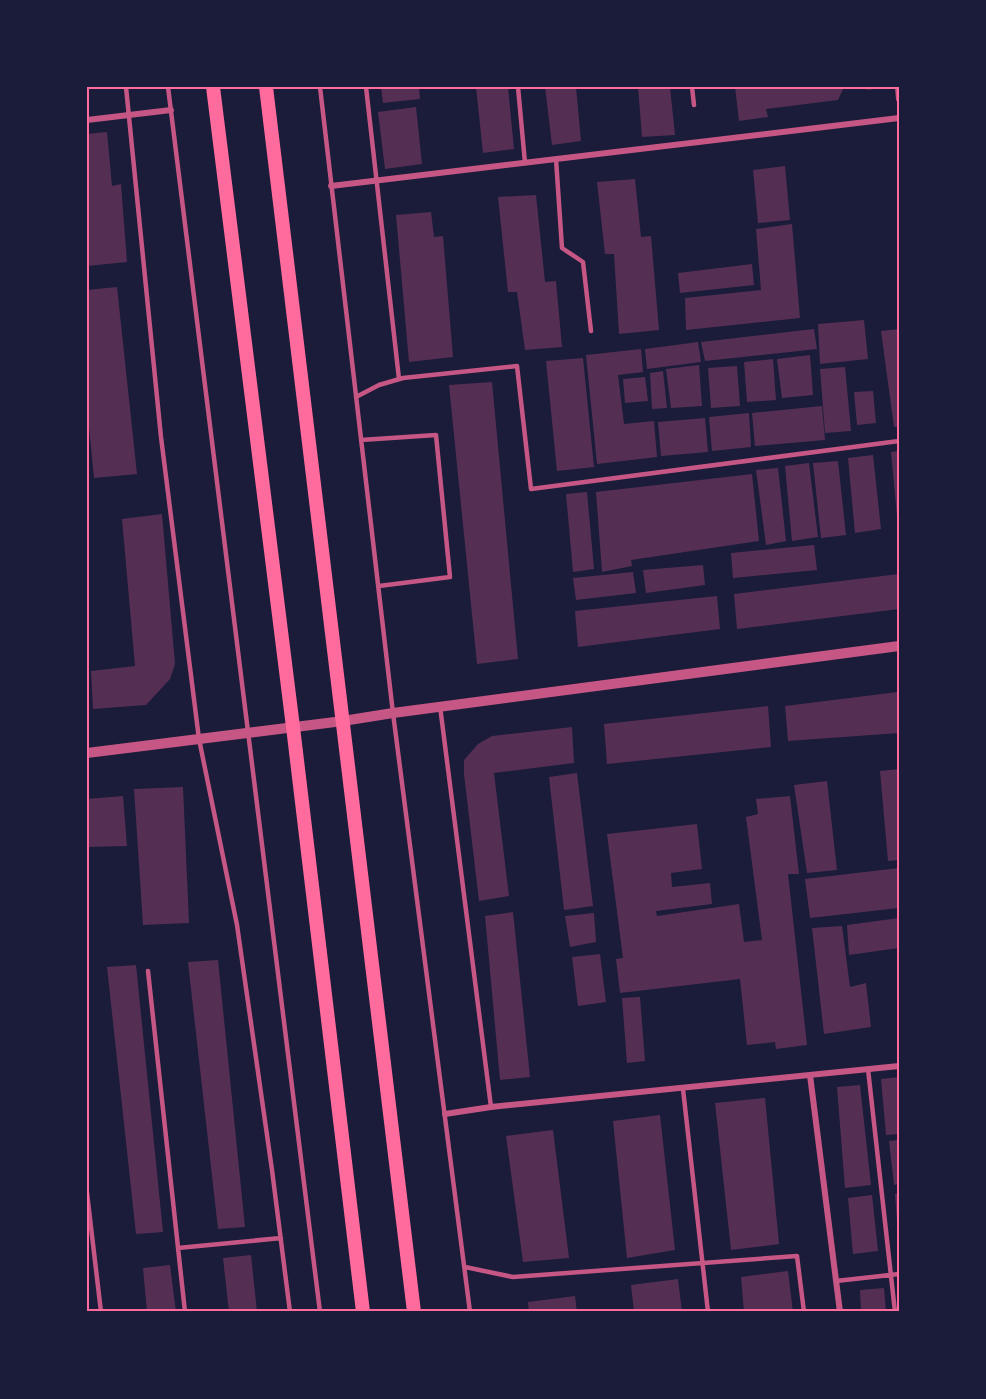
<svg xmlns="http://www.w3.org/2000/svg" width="986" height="1399" font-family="'Public Sans',sans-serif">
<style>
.building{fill:#542f53}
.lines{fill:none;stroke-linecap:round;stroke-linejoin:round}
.service{stroke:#c65784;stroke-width:4.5}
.minor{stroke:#c65784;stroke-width:6}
.tertiary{stroke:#c65784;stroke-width:10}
.primary{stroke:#ff6b9d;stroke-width:14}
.neatline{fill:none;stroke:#ff6b9d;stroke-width:2}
</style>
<rect width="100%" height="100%" fill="#1b1b3a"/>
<path class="building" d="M 381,87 L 419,87 L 420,99 L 383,103 Z
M 476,87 L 508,87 L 514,149 L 483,153 Z
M 545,87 L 576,87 L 581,141 L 552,145 Z
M 638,87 L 670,87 L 675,135 L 642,137 Z
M 735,87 L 844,87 L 838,100 L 766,109 L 768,117 L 739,121 Z
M 416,107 L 422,164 L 385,169 L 378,112 Z
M 107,132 L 112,186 L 121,184 L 127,262 L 87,266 L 87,134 Z
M 785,166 L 790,220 L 758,223 L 753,170 Z
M 635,179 L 641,237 L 651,236 L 659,330 L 619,334 L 614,254 L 605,254 L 597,182 Z
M 536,195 L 545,282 L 556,281 L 562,347 L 525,350 L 517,292 L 508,292 L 498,197 Z
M 431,212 L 434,237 L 443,236 L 453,357 L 409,362 L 396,215 Z
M 792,224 L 800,318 L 686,330 L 685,298 L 761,290 L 756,229 Z
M 752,264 L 754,285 L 680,293 L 678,273 Z
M 117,287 L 137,474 L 94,478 L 87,407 L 87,290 Z
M 864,320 L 868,359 L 820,364 L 818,324 Z
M 814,329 L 817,349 L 705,361 L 701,342 Z
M 899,329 L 899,427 L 894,427 L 881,331 Z
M 698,342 L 701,362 L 647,369 L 645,349 Z
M 641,349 L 643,372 L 618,375 L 624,424 L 654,421 L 657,457 L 597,464 L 586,355 Z
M 810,355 L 813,395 L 782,398 L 777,359 Z
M 583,358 L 594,467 L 557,471 L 546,361 Z
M 773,359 L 776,400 L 747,402 L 744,362 Z
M 699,365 L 702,406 L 671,408 L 666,369 Z
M 737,366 L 740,406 L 711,408 L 708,368 Z
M 845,367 L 851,431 L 825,433 L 820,369 Z
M 663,371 L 667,408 L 652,409 L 650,373 Z
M 645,377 L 648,401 L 625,403 L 623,379 Z
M 492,382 L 518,659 L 477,664 L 449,385 Z
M 873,391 L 876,423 L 857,425 L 854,392 Z
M 822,406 L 825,440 L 755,446 L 752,413 Z
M 749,413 L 751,447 L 712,451 L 709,417 Z
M 705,418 L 708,452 L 661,456 L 658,422 Z
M 899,451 L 899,516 L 897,516 L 891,452 Z
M 873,455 L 881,529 L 855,533 L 848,458 Z
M 838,461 L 846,535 L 821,538 L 813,463 Z
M 809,463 L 818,537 L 792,541 L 785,466 Z
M 778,468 L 786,541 L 766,545 L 756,470 Z
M 752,474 L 759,541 L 631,560 L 632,566 L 602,572 L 596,492 Z
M 587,492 L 594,569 L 573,572 L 566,494 Z
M 162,514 L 175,664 L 170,679 L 146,705 L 93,709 L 91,671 L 135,666 L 122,519 Z
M 814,545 L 817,570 L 733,578 L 731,553 Z
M 703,565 L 705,585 L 646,593 L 643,570 Z
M 633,572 L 636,593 L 576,600 L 573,578 Z
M 899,574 L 899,609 L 737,629 L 734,594 Z
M 717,596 L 720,629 L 578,647 L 575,611 Z
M 898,692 L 899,733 L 788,741 L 785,706 Z
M 768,706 L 771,747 L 607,764 L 604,724 Z
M 572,727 L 574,763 L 494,773 L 509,896 L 479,901 L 464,774 L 464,760 L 478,744 L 492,736 Z
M 899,769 L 899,860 L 888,861 L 880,771 Z
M 577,773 L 593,906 L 564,910 L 549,777 Z
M 827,781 L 837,870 L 807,873 L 794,785 Z
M 183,787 L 189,923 L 143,925 L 134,789 Z
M 123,796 L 127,846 L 87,847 L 87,799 Z
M 790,796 L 799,874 L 788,874 L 807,1045 L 776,1049 L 775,1042 L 747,1045 L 740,979 L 620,993 L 616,959 L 623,958 L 607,834 L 697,824 L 702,869 L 671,873 L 672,887 L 710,883 L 712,904 L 656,911 L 657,916 L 739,904 L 744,942 L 762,940 L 746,817 L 758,814 L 756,799 Z
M 899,868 L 899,908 L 810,918 L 805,879 Z
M 513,912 L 530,1077 L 500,1080 L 485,916 Z
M 594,913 L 596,942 L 570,947 L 565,916 Z
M 899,918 L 899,948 L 849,955 L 847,925 Z
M 842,926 L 850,987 L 866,983 L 871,1027 L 824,1034 L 812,928 Z
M 600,954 L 606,1002 L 578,1006 L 572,957 Z
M 218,960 L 245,1227 L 218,1229 L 188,962 Z
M 136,965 L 163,1232 L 136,1234 L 107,967 Z
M 640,997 L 645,1061 L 627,1063 L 622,998 Z
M 899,1077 L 899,1134 L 886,1135 L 881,1079 Z
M 860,1085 L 871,1185 L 845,1188 L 837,1087 Z
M 765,1098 L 779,1244 L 731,1250 L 715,1103 Z
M 660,1115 L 675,1250 L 627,1258 L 613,1121 Z
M 553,1130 L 569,1258 L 523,1262 L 506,1136 Z
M 899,1140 L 899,1184 L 894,1185 L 889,1141 Z
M 899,1193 L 899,1221 L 897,1221 L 895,1194 Z
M 872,1195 L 878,1251 L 853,1254 L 848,1198 Z
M 251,1255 L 257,1312 L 229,1312 L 223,1258 Z
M 170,1265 L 176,1312 L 147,1312 L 143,1268 Z
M 788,1271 L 793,1312 L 744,1312 L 741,1277 Z
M 678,1279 L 682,1312 L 634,1312 L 631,1285 Z
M 884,1288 L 886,1312 L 861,1312 L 860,1290 Z
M 575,1296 L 577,1312 L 529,1312 L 528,1302 Z"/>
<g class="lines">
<path class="service" d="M 126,87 L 161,437 L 199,739 L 237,925 L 272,1170 L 290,1312
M 168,87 L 320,1312
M 320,87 L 393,713 L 470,1312
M 366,87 L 399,379
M 518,87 L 525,163
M 692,87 L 694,105
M 867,87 L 871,87
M 556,159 L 562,248 L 583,262 L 591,331
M 356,397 L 379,385 L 403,378 L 517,366 L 531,489 L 899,441
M 361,440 L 436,435 L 450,577 L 379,586
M 440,706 L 491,1107
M 148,971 L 185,1312
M 868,1069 L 895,1312
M 683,1089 L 708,1312
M 87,1193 L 101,1312
M 178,1248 L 281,1238
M 465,1267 L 513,1277 L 797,1256 L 804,1312
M 836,1281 L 899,1274"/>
<path class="minor" d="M 898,87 L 899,99
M 87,120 L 171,110
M 331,186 L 899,118
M 810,1075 L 840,1312
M 445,1114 L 491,1107 L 899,1066"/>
<path class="tertiary" d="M 87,753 L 343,721 L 393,713 L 899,646"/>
<path class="primary" d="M 213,87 L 293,727 L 363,1312
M 266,87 L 414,1312"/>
</g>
<rect width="986" height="1399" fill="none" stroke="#1b1b3a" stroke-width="177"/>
<rect x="88" y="88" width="810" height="1222" class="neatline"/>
</svg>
